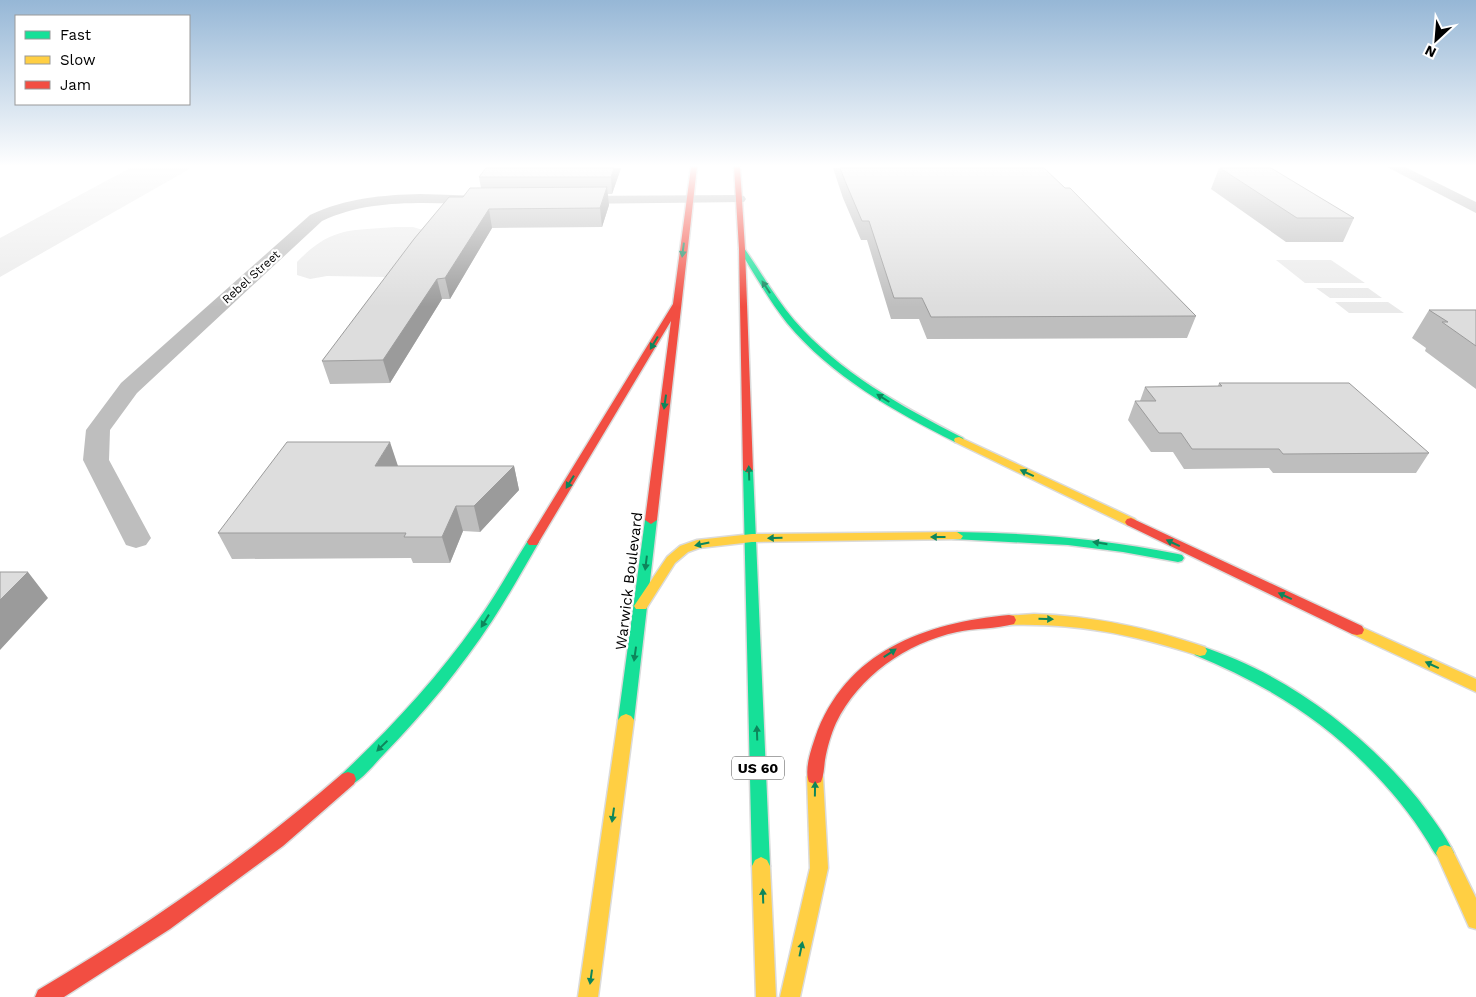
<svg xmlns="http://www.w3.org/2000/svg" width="1476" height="997" font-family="'Work Sans',sans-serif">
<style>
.green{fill:#eaeaea}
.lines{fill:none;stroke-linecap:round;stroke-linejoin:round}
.fast-casing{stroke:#dbdbdb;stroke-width:3}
.slow-casing{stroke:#dbdbdb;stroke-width:3}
.jam-casing{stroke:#dbdbdb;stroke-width:3}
.street{fill:#bebebe;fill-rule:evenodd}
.fast{fill:#16e098;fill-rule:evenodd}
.slow{fill:#ffcf43;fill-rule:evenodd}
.jam{fill:#f24e42;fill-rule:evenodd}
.wall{fill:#bebebe}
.shaded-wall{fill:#9b9b9b}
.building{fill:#ddd;stroke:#9b9b9b}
.oneway{fill:#0d865b}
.labels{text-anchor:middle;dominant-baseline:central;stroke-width:4.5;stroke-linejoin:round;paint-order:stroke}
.far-street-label{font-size:12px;fill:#000;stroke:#fff}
.shield{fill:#fff;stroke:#4c4c4c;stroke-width:1}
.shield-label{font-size:14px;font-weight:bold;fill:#000}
.street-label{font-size:15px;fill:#000;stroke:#fff}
</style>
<rect width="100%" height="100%" fill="#fff"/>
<path class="green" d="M 130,168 L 193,167 L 0,277 L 0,238 Z
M 396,227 L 413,227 L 426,231 L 387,277 L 327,276 L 310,279 L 297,275 L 297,262 C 332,226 350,231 396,227 Z
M 1276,260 L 1331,260 L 1365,283 L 1305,283 Z
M 1316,288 L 1368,288 L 1382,298 L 1330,298 Z
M 1335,302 L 1388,302 L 1404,313 L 1349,313 Z"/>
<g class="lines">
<defs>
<path id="fast" d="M 740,248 L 744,248 C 761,272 775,298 794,320 C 840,373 901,406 963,438 L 964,440 L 963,442 L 955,442 C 894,411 832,377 787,323 C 769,300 754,274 739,249 Z
M 748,467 L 753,470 L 770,866 L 767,872 L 761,875 L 755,872 L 752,866 L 743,470 Z
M 651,516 L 657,520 L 634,720 L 631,724 L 626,726 L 621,724 L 618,720 L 645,520 Z
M 957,532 C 1032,533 1105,539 1178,554 L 1182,555 L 1184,558 L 1182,561 L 1178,562 L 1123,552 L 1068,545 L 953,539 L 951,536 Z
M 533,538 L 539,542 C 524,568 509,595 492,621 C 461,668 424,713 385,753 C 374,764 362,781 348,786 L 342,784 L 340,779 L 342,774 C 391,728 437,678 476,623 C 496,596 511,567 529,539 Z
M 1200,646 C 1285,673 1362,731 1418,799 C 1431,816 1445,834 1454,853 L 1451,859 L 1445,861 C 1436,858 1433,850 1428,842 C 1411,814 1390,789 1366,765 C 1318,716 1259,681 1195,655 L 1193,651 L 1195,647 Z"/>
<path id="slow" d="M 959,437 L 1135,519 L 1137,522 L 1131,526 L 1127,525 L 955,442 L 954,440 L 955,438 Z
M 957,532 L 963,536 L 961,539 L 752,542 L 699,548 L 688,552 L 675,563 L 646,609 L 636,609 L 634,606 L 667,557 L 680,546 L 697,540 L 752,534 Z
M 1034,614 C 1094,616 1149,628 1205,647 L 1207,651 L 1205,655 L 1200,656 C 1133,635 1080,623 1009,625 L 1004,624 L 1002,620 L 1004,616 Z
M 1357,625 L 1476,679 L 1476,692 L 1352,634 L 1350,630 L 1352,626 Z
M 626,714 L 631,716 L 634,720 L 598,997 L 578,997 L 618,720 L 621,716 Z
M 815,770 L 821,772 L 823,777 L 828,868 L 800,997 L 780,997 L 810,868 L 807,777 L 809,772 Z
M 1445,845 L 1451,847 L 1476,898 L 1476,929 L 1469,927 L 1436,853 L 1439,847 Z
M 761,857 L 767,860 L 770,866 L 776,997 L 756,997 L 752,866 L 755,860 Z"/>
<path id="jam" d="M 691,167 L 697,167 L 657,520 L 651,524 L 645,520 L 671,321 L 537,545 L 529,545 L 527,542 L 673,304 Z
M 734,167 L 740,167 L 745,249 L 753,470 L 748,473 L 743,470 L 739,249 Z
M 1131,518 L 1362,626 L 1364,630 L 1362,634 L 1357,635 L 1352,634 L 1127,525 L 1125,522 L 1127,519 Z
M 1009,615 L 1014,616 L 1016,620 L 1014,624 C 996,629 975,628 957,632 C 906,643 859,676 836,723 C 831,734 827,748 825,760 C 824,767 824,775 821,782 L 815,784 L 809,782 C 804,770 811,750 815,738 C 845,651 925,623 1009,615 Z
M 348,772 L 354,774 L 356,779 L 354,784 L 283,846 L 170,929 L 64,997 L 35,997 L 38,990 C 146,926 248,856 342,774 Z"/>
</defs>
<use href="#fast" class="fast-casing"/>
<use href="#slow" class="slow-casing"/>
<use href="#jam" class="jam-casing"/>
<path class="street" d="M 1387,167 L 1405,167 L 1476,202 L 1476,213 Z
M 421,194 L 485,196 L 490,197 L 492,200 L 490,203 L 485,204 C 430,204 373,197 322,221 L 137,393 L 110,430 L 109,460 L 151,538 L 146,545 L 136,548 L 126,545 L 83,460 L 86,430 L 121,383 L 310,215 C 346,198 382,195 421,194 Z
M 739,195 L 744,196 L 746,199 L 744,202 L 570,204 L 565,203 L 563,200 L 565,197 L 570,196 Z"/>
<use href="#fast" class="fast"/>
<use href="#slow" class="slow"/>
<use href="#jam" class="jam"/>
</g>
<path class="wall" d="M 621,168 L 612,194 L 608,194 L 609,205 L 602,227 L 492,228 L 450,299 L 442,299 L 390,383 L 330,384 L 322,361 L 463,197 L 481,188 L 479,177 Z
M 833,168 L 1044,168 L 1196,316 L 1187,338 L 927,339 L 919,319 L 891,319 L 867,240 L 861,240 L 843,198 Z
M 1219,168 L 1271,168 L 1354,218 L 1343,242 L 1286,242 L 1211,189 Z
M 1429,310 L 1476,310 L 1476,389 L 1425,351 L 1426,348 L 1412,338 Z
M 1219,383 L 1429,453 L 1416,473 L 1273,473 L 1269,468 L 1184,469 L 1173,452 L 1151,452 L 1128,420 L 1135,401 L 1140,401 L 1145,387 L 1218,386 Z
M 398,466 L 514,466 L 519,490 L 480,532 L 463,531 L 450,563 L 413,563 L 411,558 L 232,559 L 218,533 Z"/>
<path class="shaded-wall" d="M 614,168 L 621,168 L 612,194 L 611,177 Z
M 607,187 L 609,205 L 602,227 L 600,208 Z
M 489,209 L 492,228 L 450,299 L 445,278 Z
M 437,279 L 442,299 L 390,383 L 383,360 Z
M 390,442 L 398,466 L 375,466 Z
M 514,466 L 519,490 L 480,532 L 474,506 Z
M 456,506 L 463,531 L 450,563 L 442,537 Z
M 28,572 L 48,598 L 0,650 L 0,600 Z"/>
<path class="building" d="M 486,168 L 614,168 L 611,177 L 479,177 Z
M 840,168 L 1044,168 L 1065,188 L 1070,188 L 1196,316 L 931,317 L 922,298 L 894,298 L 869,221 L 862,221 L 845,181 Z
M 1220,168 L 1271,168 L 1354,218 L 1297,218 Z
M 607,187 L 600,208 L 489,209 L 445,278 L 437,279 L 383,360 L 322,361 L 414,239 L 449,197 L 463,197 L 470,188 Z
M 1429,310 L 1476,310 L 1476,346 L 1442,322 L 1448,322 Z
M 1219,383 L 1349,383 L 1429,453 L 1283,454 L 1279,449 L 1192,449 L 1181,433 L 1159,433 L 1135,401 L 1156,401 L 1145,387 L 1222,386 Z
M 287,442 L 390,442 L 375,466 L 514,466 L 474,506 L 456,506 L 442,537 L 404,537 L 406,533 L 218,533 Z
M 0,572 L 28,572 L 0,600 Z"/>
<defs><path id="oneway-solid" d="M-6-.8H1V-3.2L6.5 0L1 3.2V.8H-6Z" transform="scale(1.25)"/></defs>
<g class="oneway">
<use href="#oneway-solid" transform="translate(683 250) rotate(97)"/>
<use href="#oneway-solid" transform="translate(766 287) rotate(-123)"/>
<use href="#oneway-solid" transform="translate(654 343) rotate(121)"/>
<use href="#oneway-solid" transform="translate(883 398) rotate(-148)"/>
<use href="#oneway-solid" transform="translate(665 402) rotate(98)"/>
<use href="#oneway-solid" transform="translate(749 473) rotate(-92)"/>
<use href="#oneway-solid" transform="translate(1027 473) rotate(-155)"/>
<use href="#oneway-solid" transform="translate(570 482) rotate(122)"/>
<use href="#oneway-solid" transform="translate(938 537) rotate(180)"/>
<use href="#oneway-solid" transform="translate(775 538) rotate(178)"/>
<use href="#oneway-solid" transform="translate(1100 543) rotate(-171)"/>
<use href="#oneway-solid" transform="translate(1173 543) rotate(-155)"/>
<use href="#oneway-solid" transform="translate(702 544) rotate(168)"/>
<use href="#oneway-solid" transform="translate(646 563) rotate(97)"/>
<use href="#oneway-solid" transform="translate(1285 596) rotate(-155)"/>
<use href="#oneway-solid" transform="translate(1046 619) rotate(2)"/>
<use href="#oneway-solid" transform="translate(485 621) rotate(122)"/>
<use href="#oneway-solid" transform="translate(890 653) rotate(-33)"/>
<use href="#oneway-solid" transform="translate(635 654) rotate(98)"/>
<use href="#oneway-solid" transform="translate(1432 665) rotate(-155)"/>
<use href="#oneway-solid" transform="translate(757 733) rotate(-92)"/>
<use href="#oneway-solid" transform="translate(382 746) rotate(136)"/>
<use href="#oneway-solid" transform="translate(815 789) rotate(-89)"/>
<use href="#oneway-solid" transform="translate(613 815) rotate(98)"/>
<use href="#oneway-solid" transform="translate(763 896) rotate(-92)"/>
<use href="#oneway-solid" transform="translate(801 949) rotate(-78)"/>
<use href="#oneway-solid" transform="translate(591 977) rotate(98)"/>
</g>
<linearGradient id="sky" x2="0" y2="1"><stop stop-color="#96b7d6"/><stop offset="0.54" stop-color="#fff"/><stop offset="1" stop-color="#fff" stop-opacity="0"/></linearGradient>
<rect width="1476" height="307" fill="url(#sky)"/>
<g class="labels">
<g class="far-street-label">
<text transform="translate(251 277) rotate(-42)">Rebel Street</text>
</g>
<rect class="shield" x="732" y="756.5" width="52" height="23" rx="4"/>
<g class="shield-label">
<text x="758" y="768">US 60</text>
</g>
<g class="street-label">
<text transform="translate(629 581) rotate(-83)">Warwick Boulevard</text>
</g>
</g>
<rect x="15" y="15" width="175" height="90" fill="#ffffff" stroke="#999999"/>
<rect x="25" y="31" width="25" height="8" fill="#16e098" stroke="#999999"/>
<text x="60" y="40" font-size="15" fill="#000000">Fast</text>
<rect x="25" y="56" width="25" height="8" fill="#ffcf43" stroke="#999999"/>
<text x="60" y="65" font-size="15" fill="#000000">Slow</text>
<rect x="25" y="81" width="25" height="8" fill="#f24e42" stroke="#999999"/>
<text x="60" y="90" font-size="15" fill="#000000">Jam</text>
<g transform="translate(1436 40) rotate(206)" stroke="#ffffff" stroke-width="4" paint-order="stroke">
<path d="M0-4L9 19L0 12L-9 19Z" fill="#000000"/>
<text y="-8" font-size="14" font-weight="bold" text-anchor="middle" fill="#000000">N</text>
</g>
</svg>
